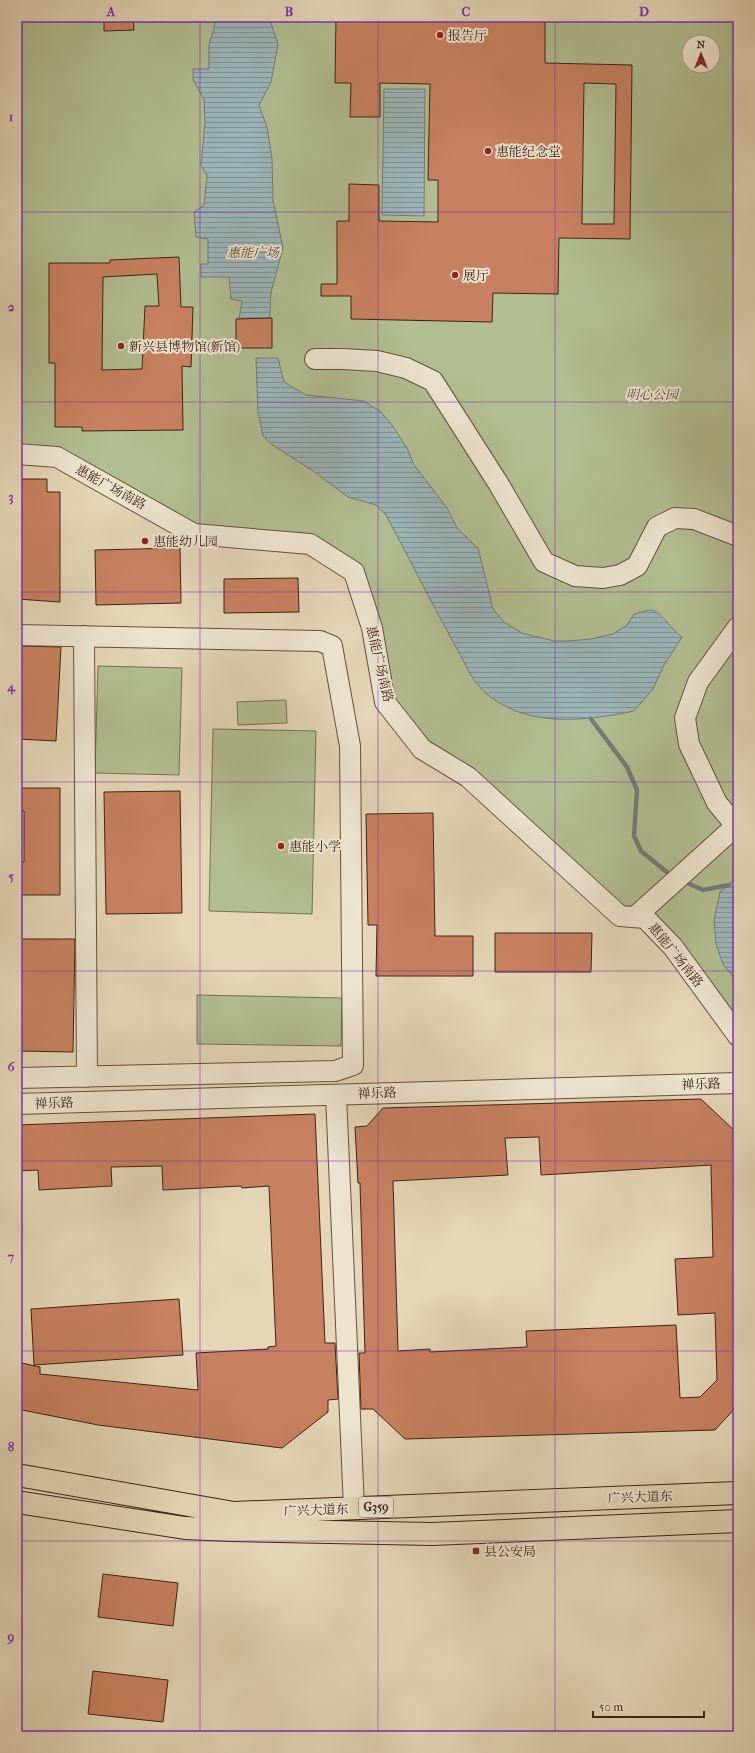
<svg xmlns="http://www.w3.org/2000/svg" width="755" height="1753" font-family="'IM FELL French Canon','Noto Serif SC',serif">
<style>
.park{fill:#b1be91;stroke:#767054;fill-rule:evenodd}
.water{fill:url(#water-rules);stroke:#757b78}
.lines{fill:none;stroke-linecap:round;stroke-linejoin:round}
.stream{stroke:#757b78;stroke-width:4.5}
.building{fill:#c88160;stroke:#3c2216;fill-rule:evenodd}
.minor-casing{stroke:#664f3e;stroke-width:22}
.highway-casing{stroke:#3c2216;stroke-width:24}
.minor{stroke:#ede4d0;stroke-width:20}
.highway{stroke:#e4d6b7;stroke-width:22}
.grid{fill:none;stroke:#7b2cbf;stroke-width:1;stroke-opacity:0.55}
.poi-dot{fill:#8f2418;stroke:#ede4d0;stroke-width:1.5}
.labels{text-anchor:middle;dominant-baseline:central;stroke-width:4;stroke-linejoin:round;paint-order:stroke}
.shield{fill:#ede4d0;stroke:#715c4e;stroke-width:1}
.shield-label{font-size:12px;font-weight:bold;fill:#3c2216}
.poi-label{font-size:13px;fill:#3c2216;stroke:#ede4d0;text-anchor:start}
.park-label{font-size:13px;font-style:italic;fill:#594935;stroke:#ede4d0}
.street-label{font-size:13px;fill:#3c2216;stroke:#ede4d0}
.neatline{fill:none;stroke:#7b2cbf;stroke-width:1.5}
.grid-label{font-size:13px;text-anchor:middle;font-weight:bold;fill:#7b2cbf}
</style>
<defs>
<pattern id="water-rules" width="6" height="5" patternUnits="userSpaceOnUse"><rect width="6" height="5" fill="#9bb6ba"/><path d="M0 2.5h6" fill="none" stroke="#809496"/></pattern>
</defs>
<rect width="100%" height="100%" fill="#e4d6b7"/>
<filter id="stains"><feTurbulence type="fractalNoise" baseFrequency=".005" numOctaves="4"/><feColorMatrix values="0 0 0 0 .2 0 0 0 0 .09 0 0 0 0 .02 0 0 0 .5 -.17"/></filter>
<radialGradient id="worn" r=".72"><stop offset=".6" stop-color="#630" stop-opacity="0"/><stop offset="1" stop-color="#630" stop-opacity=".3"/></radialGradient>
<path class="park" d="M 17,17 L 738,17 L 738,1036 L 645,918 L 620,916 L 422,749 L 385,702 L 354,572 L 310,544 L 194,534 L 57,457 L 17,454 ZM 689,42 L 713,42 L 713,66 L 689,66 Z
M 98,666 L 182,668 L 179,775 L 95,773 Z
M 286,700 L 287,723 L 238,725 L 237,702 Z
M 213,729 L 316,731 L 312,914 L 209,911 Z
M 197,995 L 342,998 L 341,1046 L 197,1044 Z"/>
<path class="water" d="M 217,17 L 269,17 L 278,44 L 271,82 L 259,105 L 267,127 L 272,158 L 273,200 L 283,248 L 271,292 L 269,332 L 239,319 L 242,301 L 231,299 L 229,277 L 201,277 L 201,264 L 208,264 L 208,239 L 196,237 L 194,212 L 204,205 L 207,176 L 201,165 L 205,123 L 204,99 L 193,80 L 193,69 L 209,69 L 209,45 Z
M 384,89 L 425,89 L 424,216 L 382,215 Z
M 256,358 L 278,358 L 284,382 L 306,395 L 364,401 L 381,412 L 392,425 L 407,448 L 414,465 L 447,508 L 457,528 L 478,548 L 493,609 L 504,622 L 522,633 L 554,641 L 568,641 L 591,639 L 613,634 L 627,625 L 634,614 C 639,613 644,611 650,610 C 661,610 672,631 682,637 L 664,665 L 653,689 L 634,711 C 596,719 547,726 509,708 C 500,704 486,695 480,687 C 470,677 465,663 458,651 C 433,606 410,560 386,515 L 376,505 L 348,497 L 313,471 L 271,444 L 263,436 L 258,412 Z
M 738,876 L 738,983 L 723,964 L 716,944 L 714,920 L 720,892 Z"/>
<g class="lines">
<path class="stream" d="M 591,719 L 627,767 L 637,790 L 634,836 L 641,851 L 668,873 L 673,876
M 683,881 L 703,890 L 729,885"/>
</g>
<path class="building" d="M 104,17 L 133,17 L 134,30 L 104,31 Z
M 336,17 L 545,17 L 545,63 L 632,65 L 630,239 L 559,238 L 558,294 L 493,293 L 492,322 L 351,319 L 351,296 L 321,296 L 321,284 L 337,284 L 337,221 L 349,221 L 349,184 L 379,185 L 379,221 L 438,222 L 438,180 L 428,180 L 430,84 L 380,83 L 380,117 L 350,117 L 351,83 L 335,83 ZM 584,83 L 616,84 L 614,224 L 582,224 Z
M 179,257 L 181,307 L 193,307 L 191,367 L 182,366 L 183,430 L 82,431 L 82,427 L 55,427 L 55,363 L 49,363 L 49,263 L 110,263 L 110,260 ZM 157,274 L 159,306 L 145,306 L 142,369 L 102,370 L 103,277 Z
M 272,318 L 272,348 L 236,348 L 236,319 Z
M 17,479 L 47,479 L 47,492 L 60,492 L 60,602 L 17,599 Z
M 180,548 L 181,603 L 96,605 L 95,550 Z
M 298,578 L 299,612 L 224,613 L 224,579 Z
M 17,646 L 61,647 L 56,741 L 17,739 Z
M 17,788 L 60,788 L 60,895 L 17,895 L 17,862 L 24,862 L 24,811 L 17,811 Z
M 180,791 L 182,913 L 106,914 L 104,792 Z
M 433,813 L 435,936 L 473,936 L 473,976 L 376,976 L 377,925 L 368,925 L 366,814 Z
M 495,933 L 592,933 L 591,972 L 495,972 Z
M 17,939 L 75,939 L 73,1052 L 17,1051 Z
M 701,1099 L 738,1134 L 738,1405 L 715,1430 L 405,1439 L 373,1409 L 361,1409 L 359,1353 L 365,1353 L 360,1183 L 358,1183 L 355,1127 L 367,1126 L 383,1108 ZM 539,1137 L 541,1175 L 711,1165 L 713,1257 L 675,1259 L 678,1315 L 715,1313 L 717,1380 L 700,1397 L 680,1398 L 676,1325 L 526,1331 L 527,1347 L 430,1352 L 430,1349 L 398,1351 L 393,1181 L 508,1175 L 505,1138 Z
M 315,1114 L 325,1343 L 335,1343 L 338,1399 L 328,1400 L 328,1412 L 282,1448 L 98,1425 L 17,1409 L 17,1362 L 40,1367 L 40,1374 L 198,1390 L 196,1353 L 268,1349 L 268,1347 L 276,1346 L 269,1186 L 242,1188 L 241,1186 L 163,1190 L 162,1166 L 111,1167 L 112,1186 L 39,1190 L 38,1170 L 17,1171 L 17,1125 Z
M 179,1299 L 183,1355 L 34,1365 L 31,1309 Z
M 103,1574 L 178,1583 L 173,1626 L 98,1617 Z
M 93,1671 L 168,1680 L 163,1722 L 88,1714 Z"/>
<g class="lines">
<defs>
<path id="minor" d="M 315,359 L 342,359 L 377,361 L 406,368 L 433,381 L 498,483 L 544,562 L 575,576 L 603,578 L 620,575 L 637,566 L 657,527 L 675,518 L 694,519 L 738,536
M 17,454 L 57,457 L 194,534 L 310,544 L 354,572 L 372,628 L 385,702 L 422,749 L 468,777 L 620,916 L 645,918 L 673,947 L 738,1036
M 17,635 L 320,641 L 332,646 L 350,746 L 353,1065 L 335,1071 L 17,1078
M 84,636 L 87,1077
M 635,917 L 736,826 L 717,803 L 689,744 L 685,718 L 698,682 L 738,627
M 336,1095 L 354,1508
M 17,1104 L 738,1083"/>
<path id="highway" d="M 17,1475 L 234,1513 L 738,1493
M 17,1502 L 185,1528 L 231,1530 L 432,1534 L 738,1521"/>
</defs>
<use href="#minor" class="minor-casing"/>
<use href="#highway" class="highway-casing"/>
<use href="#minor" class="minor"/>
<use href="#highway" class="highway"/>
</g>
<path class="grid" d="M 200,17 L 200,1736M 378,17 L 378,1736M 555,17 L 555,1736M 17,212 L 738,212M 17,402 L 738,402M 17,592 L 738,592M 17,782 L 738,782M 17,971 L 738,971M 17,1161 L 738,1161M 17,1351 L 738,1351M 17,1541 L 738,1541"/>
<g class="poi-dot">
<circle cx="440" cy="35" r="4"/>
<circle cx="488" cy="151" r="4"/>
<circle cx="455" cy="275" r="4"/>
<circle cx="121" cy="346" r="4"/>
<circle cx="145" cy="541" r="4"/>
<circle cx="281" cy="846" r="4"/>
<rect x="472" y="1547" width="8" height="8" rx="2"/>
</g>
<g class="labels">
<rect class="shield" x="359" y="1497" width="34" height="20" rx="3"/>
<g class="shield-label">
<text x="376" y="1507">G359</text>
</g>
<g class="poi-label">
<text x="448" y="35">报告厅</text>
<text x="496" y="151">惠能纪念堂</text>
<text x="463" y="275">展厅</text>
<text x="129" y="346">新兴县博物馆(新馆)</text>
<text x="153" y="541">惠能幼儿园</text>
<text x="289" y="846">惠能小学</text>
<text x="484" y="1551">县公安局</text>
</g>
<g class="park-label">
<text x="253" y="252">惠能广场</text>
<text x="652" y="394">明心公园</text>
</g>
<g class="street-label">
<text transform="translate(111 487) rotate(29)">惠能广场南路</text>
<text transform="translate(380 664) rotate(77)">惠能广场南路</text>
<text transform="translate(676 955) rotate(51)">惠能广场南路</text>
<text transform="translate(701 1084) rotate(-2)">禅乐路</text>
<text transform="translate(377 1093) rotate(-2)">禅乐路</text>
<text transform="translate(54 1103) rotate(-2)">禅乐路</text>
<text transform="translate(640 1497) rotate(-2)">广兴大道东</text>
<text transform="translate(316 1510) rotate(-2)">广兴大道东</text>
</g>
</g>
<rect width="755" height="1753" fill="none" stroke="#e4d6b7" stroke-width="44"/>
<g transform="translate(701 54)"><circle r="19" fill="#ede4d0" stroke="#a69686"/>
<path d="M0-3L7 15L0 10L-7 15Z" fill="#8f2418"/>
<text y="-6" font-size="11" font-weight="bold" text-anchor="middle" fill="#3c2216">N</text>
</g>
<path d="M593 1711v6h111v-6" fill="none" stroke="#3c2216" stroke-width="2"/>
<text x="599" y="1711" font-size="12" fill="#3c2216" stroke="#ede4d0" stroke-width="3" paint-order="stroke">50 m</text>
<rect x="22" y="22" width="711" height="1709" class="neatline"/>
<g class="grid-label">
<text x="111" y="16">A</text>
<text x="289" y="16">B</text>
<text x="466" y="16">C</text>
<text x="644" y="16">D</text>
<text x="11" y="121">1</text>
<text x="11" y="311">2</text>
<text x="11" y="501">3</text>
<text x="11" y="691">4</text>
<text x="11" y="881">5</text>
<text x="11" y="1071">6</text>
<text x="11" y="1261">7</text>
<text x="11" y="1451">8</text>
<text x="11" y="1641">9</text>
</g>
<rect width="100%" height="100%" filter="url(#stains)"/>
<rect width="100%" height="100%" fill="url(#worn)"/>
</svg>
